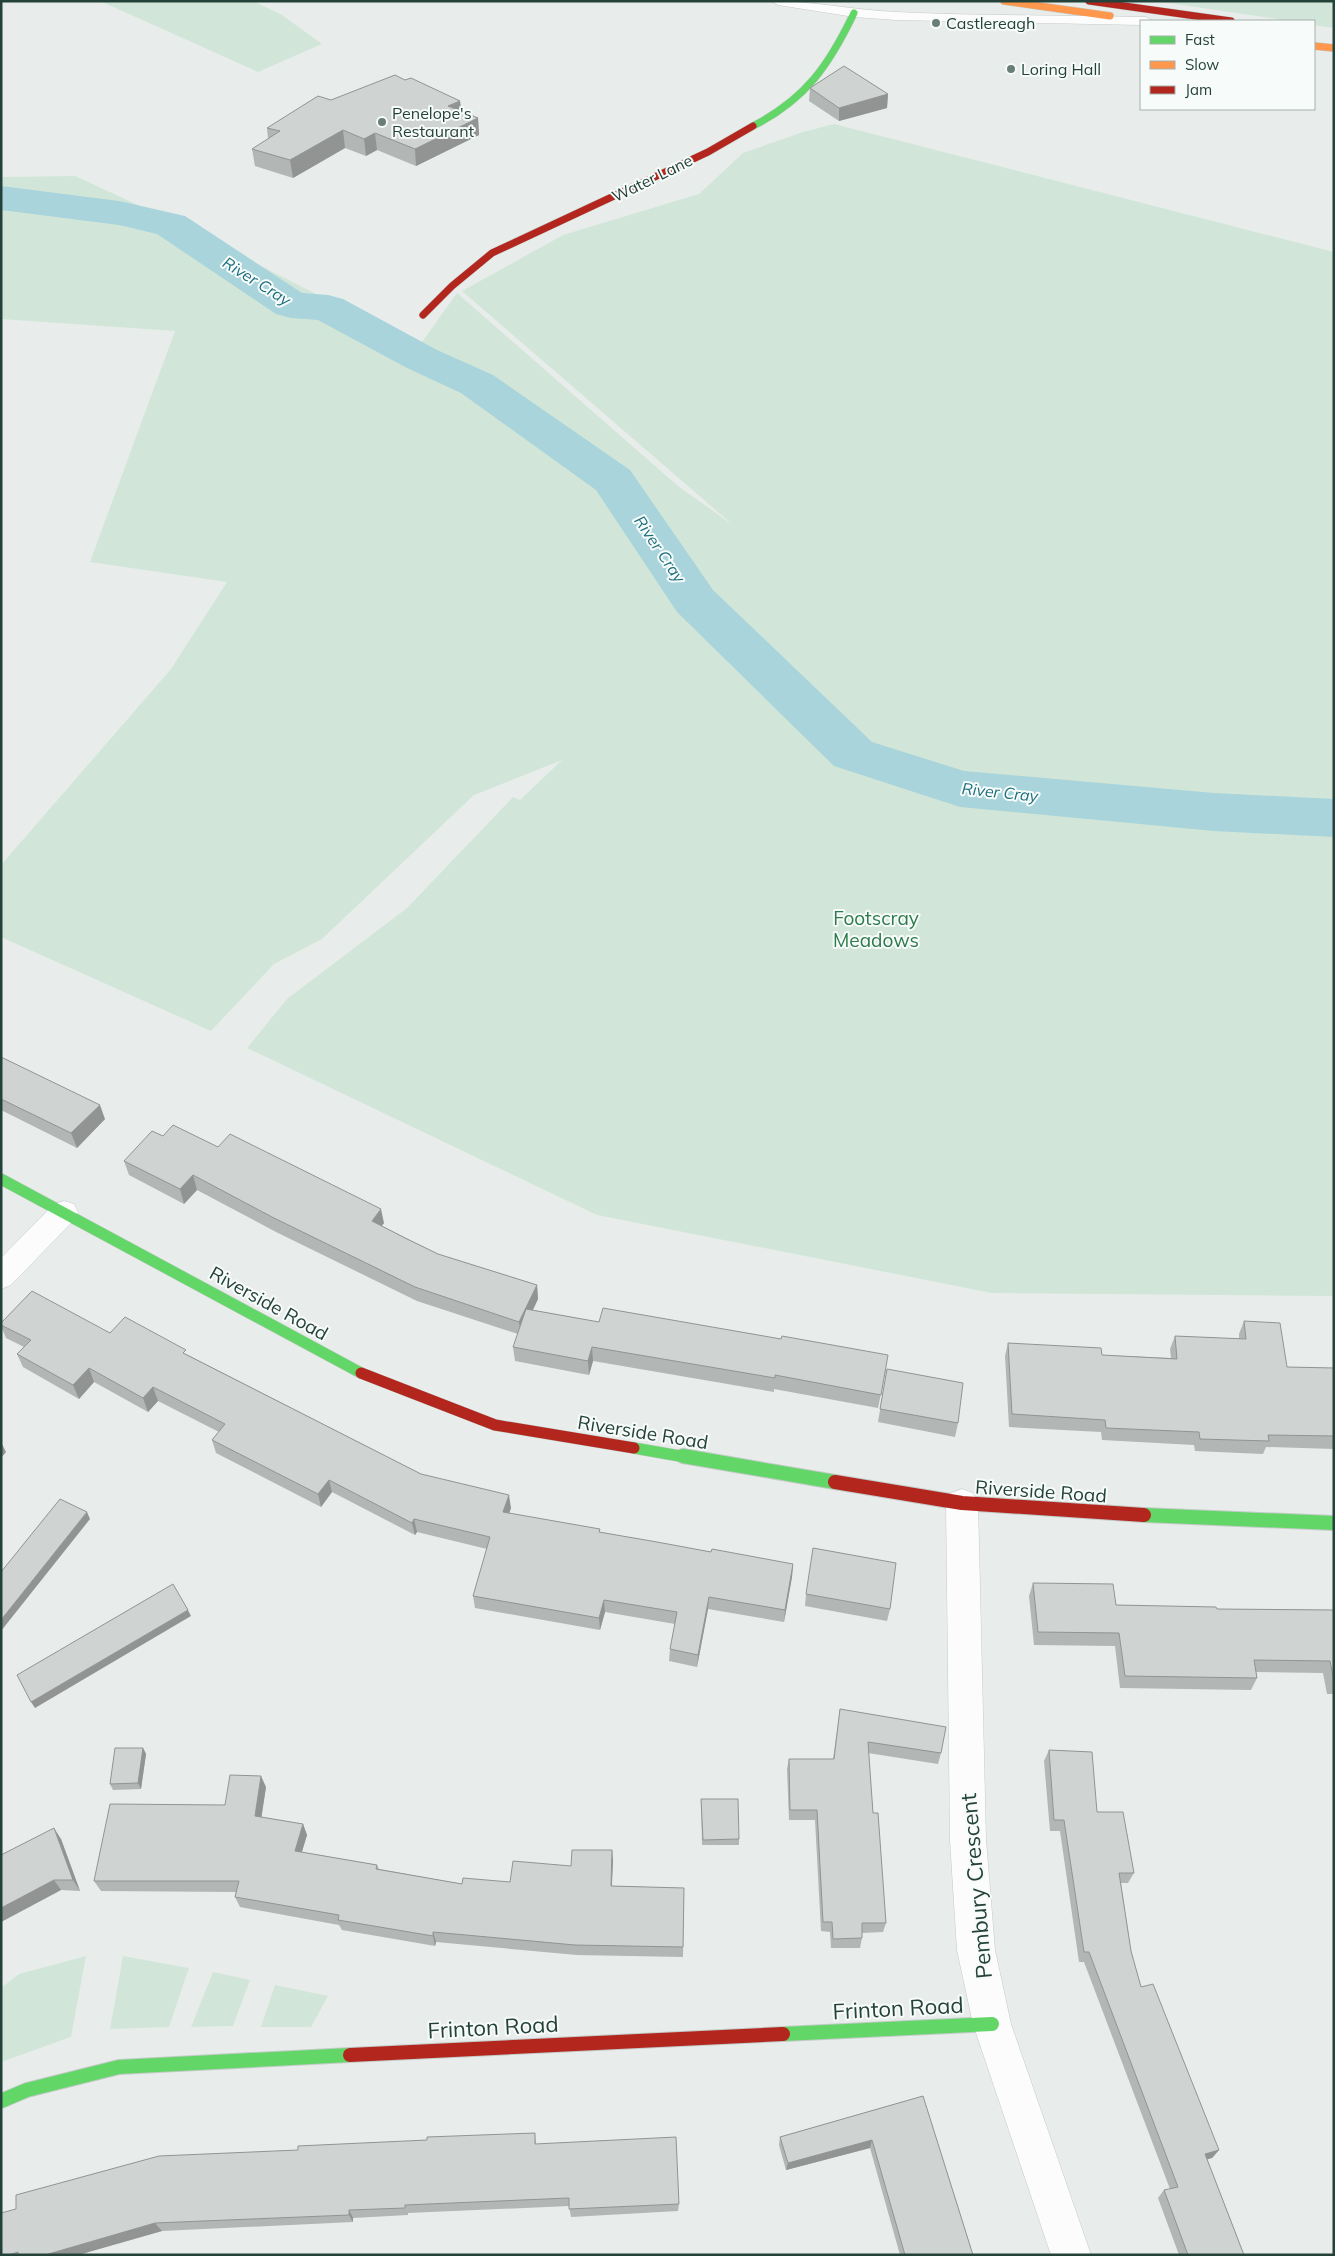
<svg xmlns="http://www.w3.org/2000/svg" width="1335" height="2256" font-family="Mulish,sans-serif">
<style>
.green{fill:#d1e6d8}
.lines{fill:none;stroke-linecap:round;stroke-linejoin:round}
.river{fill:#a9d4db;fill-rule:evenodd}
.street-casing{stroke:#c5cac8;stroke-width:1}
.fast-far2-casing{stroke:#c3cbc8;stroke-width:8}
.fast-far1-casing{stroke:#c3cbc8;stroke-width:12}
.fast-casing{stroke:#c3cbc8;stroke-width:16}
.slow-casing{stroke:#c3cbc8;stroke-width:8}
.jam-far2-casing{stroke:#c3cbc8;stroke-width:8}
.jam-far1-casing{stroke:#c3cbc8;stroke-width:12}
.jam-casing{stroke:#c3cbc8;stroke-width:16}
.street{fill:#fcfcfc;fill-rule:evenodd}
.fast-far2{stroke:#63d668;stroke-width:7}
.fast-far1{stroke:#63d668;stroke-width:11}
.fast{stroke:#63d668;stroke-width:14}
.slow{stroke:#ff974d;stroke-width:7}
.jam-far2{stroke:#b3261e;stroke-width:7}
.jam-far1{stroke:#b3261e;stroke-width:11}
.jam{stroke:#b3261e;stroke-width:14}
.wall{fill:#b2b6b5}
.shaded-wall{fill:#919493}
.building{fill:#cfd4d2;stroke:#919493}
.poi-dot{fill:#697e78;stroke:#f7fbf9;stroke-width:2}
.labels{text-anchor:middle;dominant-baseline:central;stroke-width:4;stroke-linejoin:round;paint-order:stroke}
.far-poi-label{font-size:16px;fill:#24423a;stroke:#f7fbf9;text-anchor:start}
.far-street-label{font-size:16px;fill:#24423a;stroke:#f7fbf9}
.far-water-label{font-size:16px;font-style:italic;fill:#1c6f80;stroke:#f7fbf9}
.park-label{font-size:19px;fill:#2d7a4b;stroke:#f7fbf9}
.street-label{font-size:19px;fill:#24423a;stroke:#f7fbf9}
.near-street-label{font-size:22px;fill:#24423a;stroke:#f7fbf9}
</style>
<rect width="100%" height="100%" fill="#e8edeb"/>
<path class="green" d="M 100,1 L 253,1 L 282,15 L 322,44 L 258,72 Z
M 1155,1 L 1334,1 L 1334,28 L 1314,25 L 1314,21 L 1290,21 Z
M 834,124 L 1334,252 L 1334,1296 L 992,1293 L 597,1215 L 247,1048 L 287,999 L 407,908 L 513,797 L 520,800 L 562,760 L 474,795 L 322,939 L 274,964 L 211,1031 L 1,937 L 1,865 L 171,669 L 227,582 L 90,562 L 175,331 L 1,319 L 1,177 L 75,176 L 175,222 L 402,338 L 372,340 L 405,366 L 457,293 L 678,486 L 733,525 L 462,291 L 563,235 L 699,194 L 743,153 L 803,132 Z
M 86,1956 L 71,2037 L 1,2062 L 1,1988 L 19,1974 Z
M 123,1956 L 189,1968 L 169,2027 L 110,2029 Z
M 213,1972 L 250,1980 L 233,2026 L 191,2027 Z
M 275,1985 L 328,1996 L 311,2027 L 261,2027 Z"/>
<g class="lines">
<path class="river" d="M 1,186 L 119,201 L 185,216 L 302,293 L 328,295 L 343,299 L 437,350 L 493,375 L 630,470 L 713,590 L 872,742 L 964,771 L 1214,793 L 1334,799 L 1334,837 L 1214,831 L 960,807 L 834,766 L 677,612 L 596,490 L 461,393 L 407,368 L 318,320 L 291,318 L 276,314 L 157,234 L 119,225 L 1,210 Z"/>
<defs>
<path id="street" d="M 771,1 C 813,1 853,10 896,12 C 979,16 1063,15 1146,17 L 1153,21 L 1141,21 L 1141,25 L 896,20 L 854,17 L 778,5 Z
M 64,1201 L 74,1204 L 78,1212 L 74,1220 L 11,1285 L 1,1289 L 1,1258 L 54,1204 Z
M 962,1489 L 973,1493 L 978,1503 L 986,1840 L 995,1950 L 1011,2024 L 1091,2255 L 1051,2255 L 973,2024 L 957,1950 L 950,1840 L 946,1503 L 951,1493 Z"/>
<path id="fast-far2" d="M 753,126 C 806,99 829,65 854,13"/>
<path id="fast-far1" d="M 1,1179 L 361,1373
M 634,1448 L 691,1458"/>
<path id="fast" d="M 683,1456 L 835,1482
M 1144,1515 L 1334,1523
M 783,2034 L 992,2024
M 1,2101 L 27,2090 L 119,2067 L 350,2055"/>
<path id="slow" d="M 1004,1 L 1110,16
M 1314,46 L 1334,48"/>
<path id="jam-far2" d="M 1089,1 L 1231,21
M 423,315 L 452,286 L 492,253 L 708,152 L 753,126"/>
<path id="jam-far1" d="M 361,1373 L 495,1425 L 634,1448"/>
<path id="jam" d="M 835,1482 L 962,1503 L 1144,1515
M 350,2055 L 783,2034"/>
</defs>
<use href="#street" class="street-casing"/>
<use href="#fast-far2" class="fast-far2-casing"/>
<use href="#fast-far1" class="fast-far1-casing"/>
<use href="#fast" class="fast-casing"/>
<use href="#slow" class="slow-casing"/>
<use href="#jam-far2" class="jam-far2-casing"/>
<use href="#jam-far1" class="jam-far1-casing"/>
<use href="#jam" class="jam-casing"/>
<use href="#street" class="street"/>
<use href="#fast-far2" class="fast-far2"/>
<use href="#fast-far1" class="fast-far1"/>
<use href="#fast" class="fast"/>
<use href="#slow" class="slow"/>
<use href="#jam-far2" class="jam-far2"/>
<use href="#jam-far1" class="jam-far1"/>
<use href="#jam" class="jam"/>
</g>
<path class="wall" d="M 405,80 L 460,101 L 461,111 L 478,118 L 479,135 L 416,166 L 377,150 L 366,156 L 345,148 L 293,178 L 255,166 L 252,149 L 268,139 L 267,128 L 331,100 Z
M 810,88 L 888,94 L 887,108 L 839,121 L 809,101 Z
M 1,1057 L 105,1119 L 77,1148 L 1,1110 Z
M 163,1136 L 218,1147 L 384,1223 L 382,1226 L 438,1254 L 537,1285 L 538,1299 L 533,1310 L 599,1322 L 886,1369 L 878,1408 L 774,1389 L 774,1392 L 593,1361 L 589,1375 L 515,1361 L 513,1347 L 518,1334 L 417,1301 L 276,1232 L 197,1190 L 184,1204 L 129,1175 L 124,1161 Z
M 1244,1321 L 1287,1367 L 1334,1368 L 1334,1449 L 1266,1447 L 1263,1454 L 1195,1451 L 1194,1445 L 1102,1440 L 1101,1432 L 1009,1427 L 1005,1356 L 1008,1343 L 1102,1355 L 1171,1358 L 1170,1349 L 1175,1336 L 1239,1339 L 1239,1334 Z
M 1,1323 L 110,1333 L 188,1355 L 421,1474 L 511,1508 L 509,1513 L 600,1532 L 711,1552 L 793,1564 L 792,1577 L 784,1622 L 708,1609 L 697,1667 L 669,1661 L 670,1649 L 675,1624 L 605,1612 L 600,1630 L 475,1608 L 473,1596 L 487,1549 L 417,1532 L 415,1535 L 332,1492 L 321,1507 L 216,1453 L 212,1440 L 219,1432 L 158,1401 L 148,1412 L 94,1382 L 79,1399 L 23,1367 L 17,1354 L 24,1347 L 6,1338 L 1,1326 Z
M 887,1369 L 958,1423 L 955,1437 L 878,1422 Z
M 1033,1583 L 1116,1605 L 1217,1609 L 1334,1610 L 1334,1694 L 1327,1694 L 1323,1673 L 1256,1672 L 1257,1678 L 1251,1690 L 1120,1688 L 1115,1646 L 1034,1645 L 1029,1596 Z
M 806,1594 L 890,1609 L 887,1621 L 805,1606 Z
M 840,1709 L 941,1753 L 938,1764 L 868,1753 L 873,1813 L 886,1923 L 883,1932 L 862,1933 L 862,1938 L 860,1948 L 831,1948 L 830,1932 L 821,1931 L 815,1820 L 789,1820 L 787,1769 L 789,1759 L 833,1759 Z
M 143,1748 L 146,1754 L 141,1789 L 113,1790 L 110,1784 Z
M 1049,1750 L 1097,1812 L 1134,1873 L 1128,1883 L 1121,1883 L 1131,1951 L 1141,1987 L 1219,2150 L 1212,2158 L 1207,2159 L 1244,2255 L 1179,2255 L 1158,2198 L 1164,2190 L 1170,2189 L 1084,1962 L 1079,1962 L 1060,1831 L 1050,1831 L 1044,1761 Z
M 266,1787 L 261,1817 L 303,1824 L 307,1835 L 302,1852 L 377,1865 L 379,1869 L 462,1884 L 510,1882 L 571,1866 L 612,1850 L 613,1861 L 612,1886 L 684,1888 L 683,1957 L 577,1955 L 436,1942 L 435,1946 L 342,1930 L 339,1925 L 240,1907 L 235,1897 L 236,1892 L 101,1891 L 94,1881 L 225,1805 Z
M 701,1799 L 739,1839 L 739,1845 L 702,1845 Z
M 61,1839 L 80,1891 L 61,1890 L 1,1922 Z
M 923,2096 L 973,2255 L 900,2255 L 870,2148 L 786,2170 L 779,2145 L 780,2137 Z
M 535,2133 L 536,2144 L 679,2204 L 678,2211 L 571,2217 L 569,2206 L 408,2213 L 408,2215 L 353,2218 L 353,2222 L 162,2231 L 78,2255 L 1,2255 L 298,2150 L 427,2140 Z"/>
<path class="shaded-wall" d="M 888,94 L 887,108 L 839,121 L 839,108 Z
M 460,101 L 462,118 L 448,106 Z
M 478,118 L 479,135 L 416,166 L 415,149 Z
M 343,130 L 345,148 L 293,178 L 290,160 Z
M 375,133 L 377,150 L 366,156 L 364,139 Z
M 100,1105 L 105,1119 L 77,1148 L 71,1133 Z
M 193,1175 L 197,1190 L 184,1204 L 180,1189 Z
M 381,1209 L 384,1223 L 374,1235 L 372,1221 Z
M 537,1285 L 538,1299 L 521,1335 L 519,1322 Z
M 592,1347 L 593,1361 L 589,1375 L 588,1361 Z
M 89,1368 L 94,1382 L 79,1399 L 73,1385 Z
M 153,1387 L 158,1401 L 148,1412 L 143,1398 Z
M 1,1442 L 6,1452 L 1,1458 Z
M 329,1480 L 332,1492 L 321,1507 L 318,1494 Z
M 509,1495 L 511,1508 L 505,1525 L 503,1512 Z
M 87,1512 L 90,1519 L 1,1631 L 1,1620 Z
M 414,1519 L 417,1532 L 415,1535 L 412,1523 Z
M 793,1564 L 792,1577 L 784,1622 L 785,1610 Z
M 709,1597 L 708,1609 L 697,1667 L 698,1655 Z
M 604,1600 L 605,1612 L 600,1630 L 599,1618 Z
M 188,1610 L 191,1616 L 35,1708 L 31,1702 Z
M 143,1748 L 146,1754 L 141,1789 L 138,1783 Z
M 261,1776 L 266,1787 L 260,1827 L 255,1816 Z
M 303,1824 L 307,1835 L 299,1861 L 295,1851 Z
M 54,1828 L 61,1839 L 80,1891 L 73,1880 Z
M 612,1850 L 613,1861 L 611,1897 L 611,1886 Z
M 54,1880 L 61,1890 L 1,1922 L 1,1908 Z
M 433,1932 L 436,1942 L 435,1946 L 433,1936 Z
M 872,2140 L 870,2148 L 786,2170 L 788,2163 Z
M 1219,2150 L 1212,2158 L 1198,2162 L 1205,2154 Z
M 349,2210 L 353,2218 L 353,2222 L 349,2215 Z
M 155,2223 L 162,2231 L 78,2255 L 45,2255 Z"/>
<path class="building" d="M 844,66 L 888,94 L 839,108 L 810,88 Z
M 395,75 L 405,80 L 411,78 L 460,101 L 448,106 L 478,118 L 415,149 L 375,133 L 364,139 L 343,130 L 290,160 L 252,149 L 280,131 L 267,128 L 318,96 L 331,100 Z
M 1,1057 L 100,1105 L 71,1133 L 1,1099 Z
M 173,1125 L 218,1147 L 230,1134 L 381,1209 L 372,1221 L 405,1238 L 438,1254 L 537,1285 L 519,1322 L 415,1287 L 272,1217 L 193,1175 L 180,1189 L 124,1161 L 152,1131 L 163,1136 Z
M 32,1291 L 110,1333 L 125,1317 L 186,1350 L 183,1353 L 421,1474 L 509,1495 L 503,1512 L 600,1529 L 599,1532 L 657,1542 L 711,1552 L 712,1549 L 793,1564 L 785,1610 L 709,1597 L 698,1655 L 670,1649 L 677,1612 L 604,1600 L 599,1618 L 473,1596 L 490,1537 L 414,1519 L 412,1523 L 329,1480 L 318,1494 L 212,1440 L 225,1424 L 153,1387 L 143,1398 L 89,1368 L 73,1385 L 17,1354 L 31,1340 L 1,1325 L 1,1323 Z
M 603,1308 L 781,1339 L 782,1336 L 888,1355 L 881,1395 L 775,1375 L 775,1378 L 592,1347 L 588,1361 L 513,1347 L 526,1309 L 599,1322 Z
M 1244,1321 L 1280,1323 L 1287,1367 L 1334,1368 L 1334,1436 L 1268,1435 L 1269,1441 L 1200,1439 L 1199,1432 L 1106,1428 L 1105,1420 L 1012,1414 L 1008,1343 L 1101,1348 L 1102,1355 L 1177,1359 L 1175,1336 L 1246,1339 Z
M 887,1369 L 963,1383 L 958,1423 L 880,1409 Z
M 60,1499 L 87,1512 L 1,1620 L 1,1572 Z
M 813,1548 L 896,1563 L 890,1609 L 806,1594 Z
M 1033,1583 L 1113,1584 L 1116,1605 L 1216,1607 L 1217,1609 L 1334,1610 L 1334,1681 L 1330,1661 L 1254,1660 L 1257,1678 L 1125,1676 L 1119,1633 L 1038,1632 Z
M 173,1584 L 188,1610 L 31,1702 L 17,1675 Z
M 840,1709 L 946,1727 L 941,1753 L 868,1742 L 873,1813 L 878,1813 L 886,1923 L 862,1923 L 862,1938 L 833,1939 L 832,1922 L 823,1922 L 817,1810 L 790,1810 L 789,1759 L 834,1759 Z
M 115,1748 L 143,1748 L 138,1783 L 110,1784 Z
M 1049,1750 L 1092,1752 L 1097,1812 L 1123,1812 L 1134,1873 L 1119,1873 L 1131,1951 L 1141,1987 L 1153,1984 L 1219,2150 L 1205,2154 L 1244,2255 L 1188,2255 L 1164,2190 L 1178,2187 L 1089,1952 L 1084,1952 L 1064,1820 L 1054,1820 Z
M 230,1775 L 261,1776 L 255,1816 L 303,1824 L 295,1851 L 377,1865 L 376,1869 L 462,1884 L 463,1878 L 510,1882 L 513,1861 L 571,1866 L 572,1850 L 612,1850 L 611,1886 L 684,1888 L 683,1947 L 575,1945 L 433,1932 L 433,1936 L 338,1920 L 339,1915 L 235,1897 L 239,1881 L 94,1881 L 110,1804 L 225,1805 Z
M 701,1799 L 738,1799 L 739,1839 L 703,1840 Z
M 54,1828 L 73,1880 L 54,1880 L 1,1908 L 1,1855 Z
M 923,2096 L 973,2255 L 905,2255 L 872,2140 L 788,2163 L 780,2137 Z
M 535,2133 L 535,2144 L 676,2137 L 679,2204 L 569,2209 L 569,2198 L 405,2205 L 405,2208 L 349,2210 L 349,2215 L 155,2223 L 45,2255 L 18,2255 L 18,2252 L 9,2255 L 1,2255 L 1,2213 L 16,2209 L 16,2195 L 159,2156 L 298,2150 L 298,2146 L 427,2140 L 427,2137 Z"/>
<g class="poi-dot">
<circle cx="936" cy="23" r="5"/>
<circle cx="1011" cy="69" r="5"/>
<circle cx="382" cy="122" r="5"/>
</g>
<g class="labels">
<g class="far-poi-label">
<text x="946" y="23">Castlereagh</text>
<text x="1021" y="69">Loring Hall</text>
<text x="392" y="113">Penelope's<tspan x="392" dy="18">Restaurant</tspan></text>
</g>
<g class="far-street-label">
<text transform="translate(652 178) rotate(-26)">Water Lane</text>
</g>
<g class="far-water-label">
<text transform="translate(257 281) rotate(32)">River Cray</text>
<text transform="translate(660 549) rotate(56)">River Cray</text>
<text transform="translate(1000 792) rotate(6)">River Cray</text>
</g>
<g class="park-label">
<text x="876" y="918">Footscray<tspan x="876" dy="22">Meadows</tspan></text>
</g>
<g class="street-label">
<text transform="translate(269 1303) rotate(29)">Riverside Road</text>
<text transform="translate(643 1432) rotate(9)">Riverside Road</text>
<text transform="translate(1041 1491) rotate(4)">Riverside Road</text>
</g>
<g class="near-street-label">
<text transform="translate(976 1886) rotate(-95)">Pembury Crescent</text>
<text transform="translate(898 2008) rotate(-3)">Frinton Road</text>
<text transform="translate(493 2027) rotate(-3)">Frinton Road</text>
</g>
</g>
<rect width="1335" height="2256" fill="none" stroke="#24423a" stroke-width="5"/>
<rect x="1140" y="20" width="175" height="90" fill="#f7fbf9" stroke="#a3b1ad"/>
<rect x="1150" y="36" width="25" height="8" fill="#63d668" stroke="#a3b1ad"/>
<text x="1185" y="45" font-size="15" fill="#24423a">Fast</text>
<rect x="1150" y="61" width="25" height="8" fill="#ff974d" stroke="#a3b1ad"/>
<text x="1185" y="70" font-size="15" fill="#24423a">Slow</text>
<rect x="1150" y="86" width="25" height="8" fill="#b3261e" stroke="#a3b1ad"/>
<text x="1185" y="95" font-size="15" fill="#24423a">Jam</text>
</svg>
